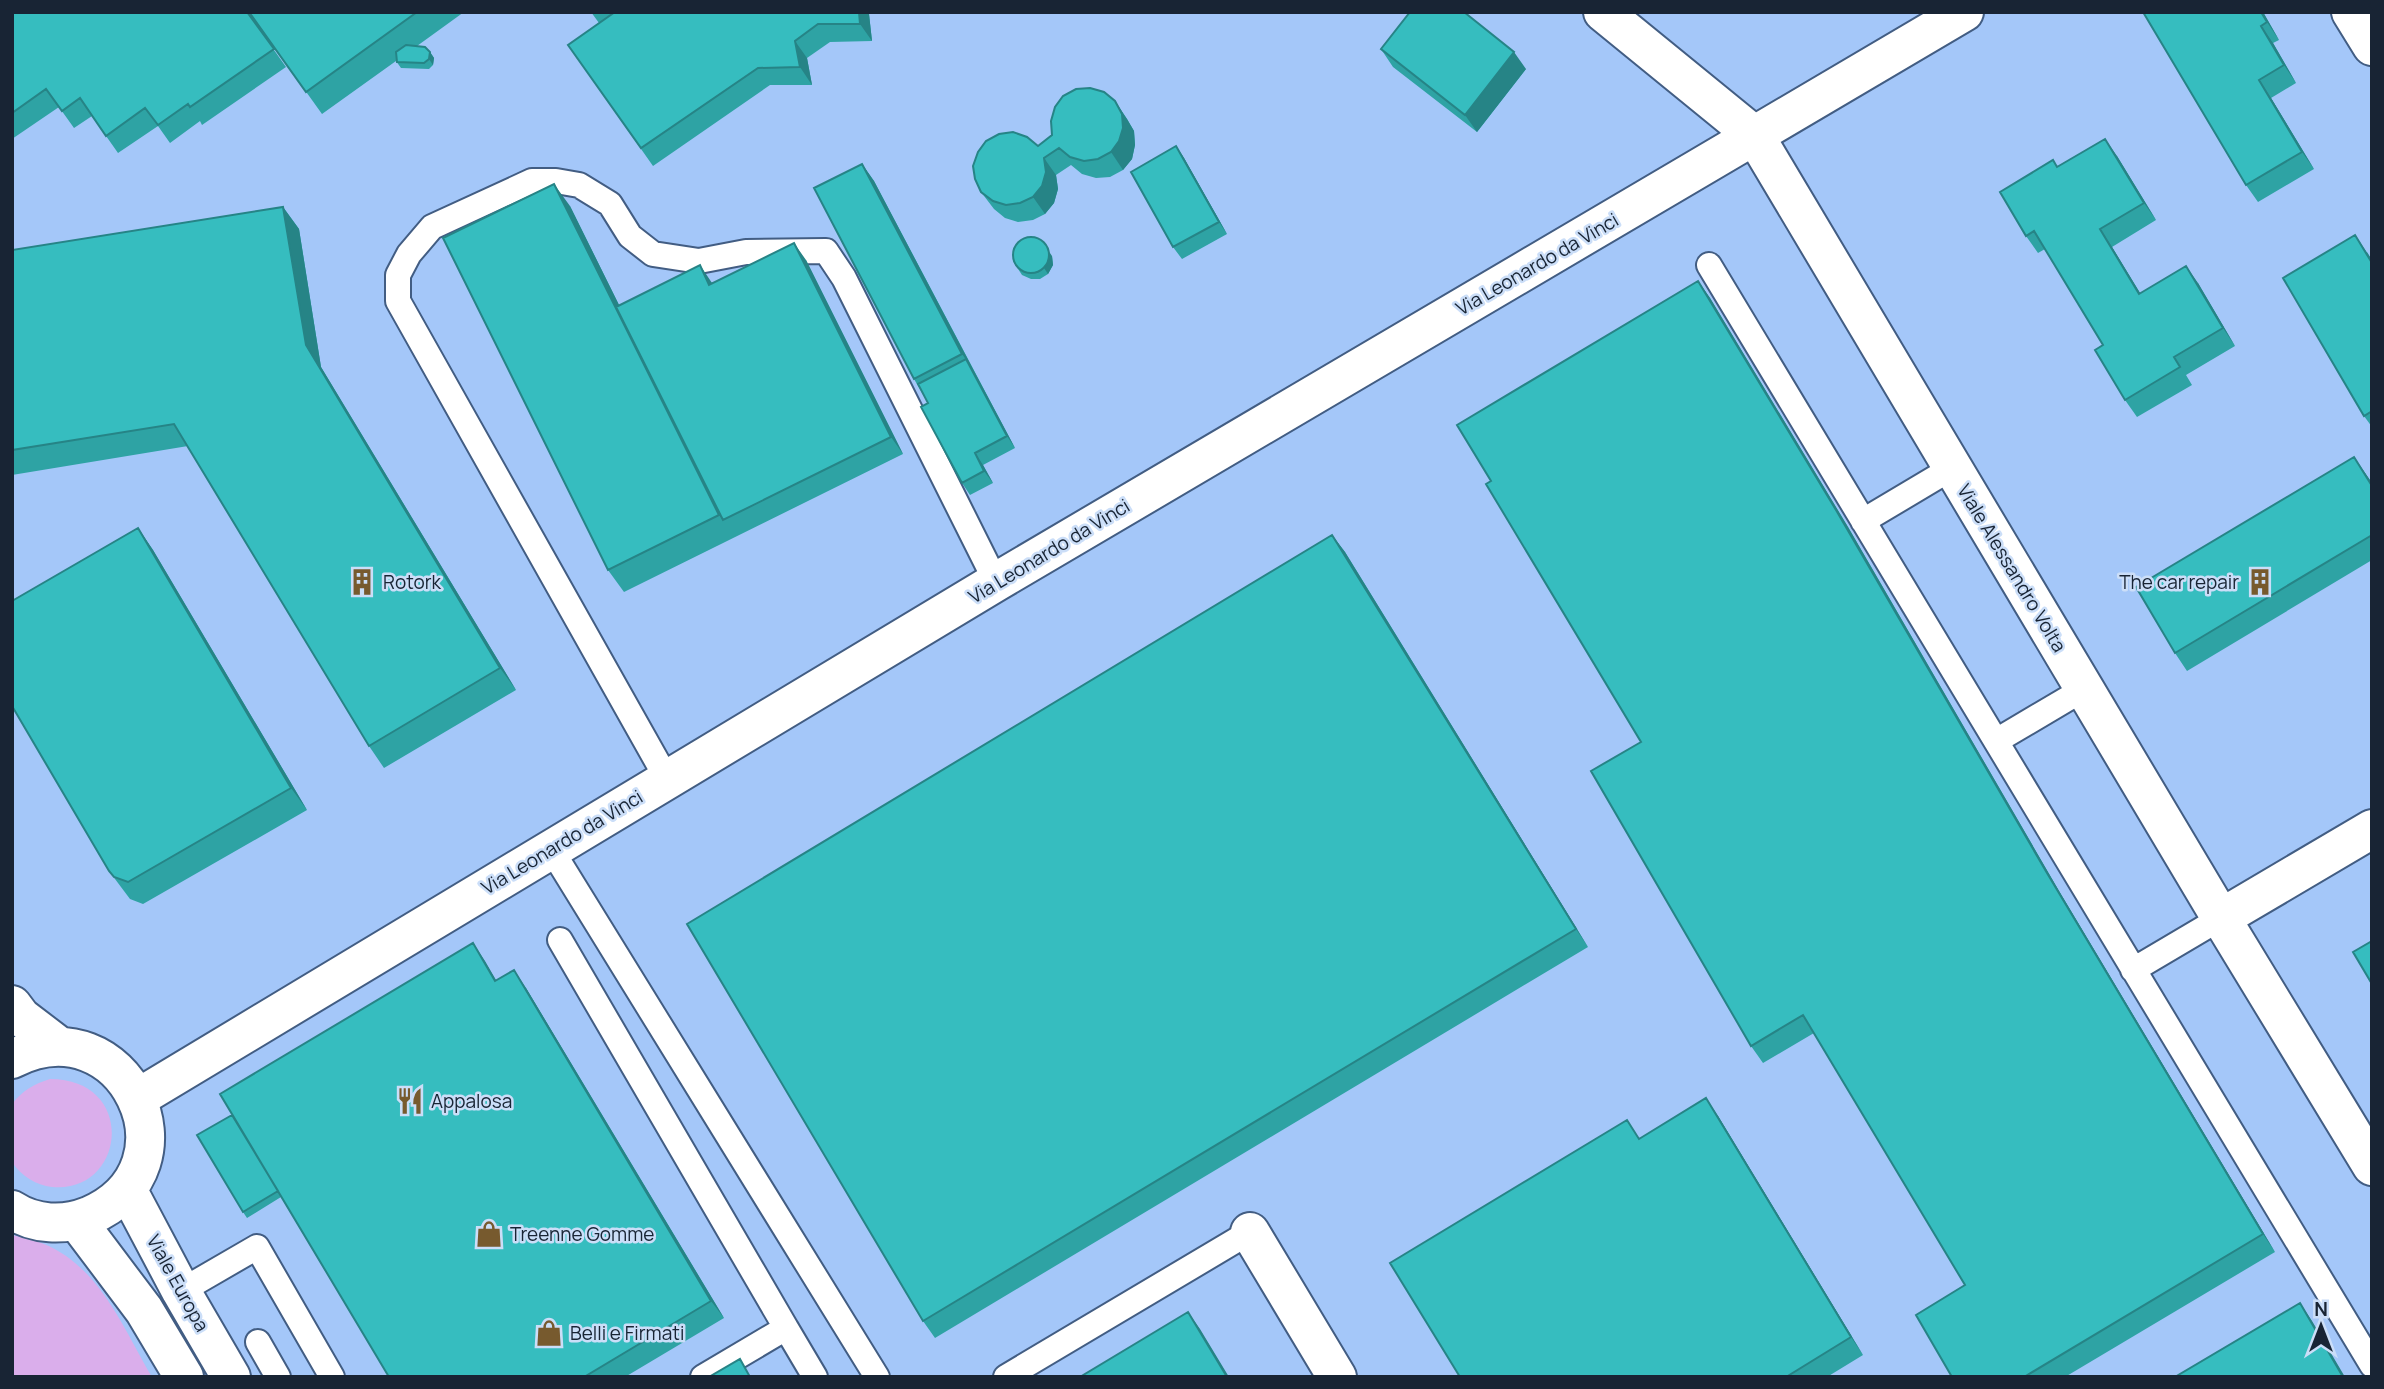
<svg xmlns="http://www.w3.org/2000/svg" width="2384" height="1389" font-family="Manrope,sans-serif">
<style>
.built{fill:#a4c7f9}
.green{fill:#daaeeb}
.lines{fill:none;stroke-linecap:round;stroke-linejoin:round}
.lane-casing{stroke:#425d83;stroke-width:28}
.street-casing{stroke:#425d83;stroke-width:42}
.secondary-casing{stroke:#425d83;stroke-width:42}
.lane{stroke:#fff;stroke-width:24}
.street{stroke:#fff;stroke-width:38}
.secondary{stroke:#fff;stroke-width:38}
.wall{fill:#2ea3a4}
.shaded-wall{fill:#268486}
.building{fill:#36bdbf;stroke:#268486;stroke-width:2}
.labels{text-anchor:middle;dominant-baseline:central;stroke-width:5;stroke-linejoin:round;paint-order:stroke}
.street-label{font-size:19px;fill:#182434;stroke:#cbdef8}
.poi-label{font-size:19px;fill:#182434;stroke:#cbdef8;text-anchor:start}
</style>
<rect width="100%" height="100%" fill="#b2d2fd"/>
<path class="built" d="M 12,12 L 2372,12 L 2372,1377 L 12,1377 Z"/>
<path class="green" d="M 50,1079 C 138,1079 126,1194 52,1187 C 36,1185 21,1176 12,1162 L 12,1104 C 23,1090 34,1084 50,1079 Z
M 12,1235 C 23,1238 34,1240 44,1244 C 100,1267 123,1328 152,1377 L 12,1377 Z"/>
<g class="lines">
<defs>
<path id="lane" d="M 1709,265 L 2372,1365
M 1863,521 L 1952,468
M 1996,741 L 2084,689
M 667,779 L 398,301 L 398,275 L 409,254 L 432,227 L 532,181 L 556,181 L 579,185 L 610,204 L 630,236 L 653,254 L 699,261 L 746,252 L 826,251 L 844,278 L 996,582
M 551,849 L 877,1377
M 560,940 L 786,1328
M 2133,970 L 2221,918
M 181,1291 L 257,1247 L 332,1377
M 258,1342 L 278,1377
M 703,1377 L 786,1328 L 815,1377
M 1006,1377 L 1250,1232"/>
<path id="street" d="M 1603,12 L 1755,136 L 2221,918 L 2372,1166
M 2351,12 L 2372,46
M 2221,918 L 2372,829
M 138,1098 L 996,582 L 1964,12
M 1250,1232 L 1337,1377"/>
<path id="secondary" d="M 12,1005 L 21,1017 L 59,1046
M 12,1059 C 124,1001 204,1167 89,1216 C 64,1226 35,1225 12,1210
M 127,1189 L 181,1291 L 231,1377
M 77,1221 L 144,1310 L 184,1377"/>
</defs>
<use href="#lane" class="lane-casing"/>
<use href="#street" class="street-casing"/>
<use href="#secondary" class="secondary-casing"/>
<use href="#lane" class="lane"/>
<use href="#street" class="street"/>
<use href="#secondary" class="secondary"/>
</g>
<path class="wall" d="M 12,12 L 247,12 L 286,67 L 202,125 L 200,121 L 170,143 L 158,126 L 118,153 L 92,116 L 74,128 L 59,107 L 12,139 Z
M 249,12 L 464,12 L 417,46 L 430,52 L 434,58 L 433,65 L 429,69 L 401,68 L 396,61 L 322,114 Z
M 591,12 L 871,12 L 869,14 L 872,41 L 830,42 L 807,58 L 812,85 L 770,85 L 653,166 L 568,45 L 599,23 Z
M 2143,12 L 2263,12 L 2279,40 L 2273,43 L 2296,83 L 2271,98 L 2314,169 L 2258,202 L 2246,185 Z
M 1381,49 L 1526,69 L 1477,132 L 1393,67 Z
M 1115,101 L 1127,119 L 1134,131 L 1135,145 L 1132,159 L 1123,170 L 1110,177 L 1096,178 L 1082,174 L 1071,165 L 1056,175 L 1058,189 L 1054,203 L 1045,214 L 1033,220 L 1018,222 L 1005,218 L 994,209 L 981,192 L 1038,146 Z
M 1176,146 L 1184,158 L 1227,234 L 1182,259 L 1173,247 Z
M 2117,156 L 2156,220 L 2112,247 L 2140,293 L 2198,283 L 2235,346 L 2186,375 L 2192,385 L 2137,417 L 2125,400 L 2103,345 L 2045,249 L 2038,253 L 2026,236 L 2058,167 Z
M 862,164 L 874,181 L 1015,448 L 983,465 L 993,483 L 970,495 L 962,483 L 928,403 L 914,379 Z
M 570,206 L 619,305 L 806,260 L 903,454 L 624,592 L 608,570 Z
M 283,207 L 299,229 L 321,367 L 516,690 L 384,768 L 369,746 L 188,446 L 12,475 L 12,250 Z
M 2367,252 L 2372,260 L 2372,427 L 2364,416 Z
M 1052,256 L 1053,265 L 1048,274 L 1040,279 L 1031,279 L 1022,275 L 1013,261 Z
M 1698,281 L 1710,298 L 1848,527 L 2059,891 L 2275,1252 L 2065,1377 L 1952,1377 L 1965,1285 L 1814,1033 L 1763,1063 L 1751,1046 L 1641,742 L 1491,481 Z
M 2354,457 L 2372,483 L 2372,560 L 2187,671 L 2175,653 Z
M 138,528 L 153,550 L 307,810 L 143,904 L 130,899 L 109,871 L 12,706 L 12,597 L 14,600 Z
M 1332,535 L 1345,552 L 1588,947 L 935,1338 L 923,1321 Z
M 473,943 L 496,981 L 526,988 L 724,1318 L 625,1377 L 389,1377 L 281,1197 L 247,1218 L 243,1212 L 232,1115 Z
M 1718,1116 L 1863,1355 L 1827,1377 L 1460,1377 L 1640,1138 Z"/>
<path class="shaded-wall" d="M 859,12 L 868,12 L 869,14 L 872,41 L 860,24 Z
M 2261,12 L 2263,12 L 2279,40 L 2267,22 Z
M 2261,26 L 2273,43 L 2296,83 L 2284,65 Z
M 795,41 L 807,58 L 812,85 L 800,67 Z
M 430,52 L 434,58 L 433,65 L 429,59 Z
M 1514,52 L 1526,69 L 1477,132 L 1465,115 Z
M 2259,80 L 2271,98 L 2314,169 L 2302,152 Z
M 1115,101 L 1127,119 L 1134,131 L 1135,145 L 1132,159 L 1123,170 L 1111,152 Z
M 2105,139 L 2117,156 L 2156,220 L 2144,203 Z
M 1176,146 L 1184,158 L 1227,234 L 1219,222 Z
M 1044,158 L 1056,175 L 1058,189 L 1054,203 L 1045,214 L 1033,197 Z
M 862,164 L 874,181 L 974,371 L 962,354 Z
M 554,184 L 570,206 L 725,519 L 723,520 L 719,515 Z
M 283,207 L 299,229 L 321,367 L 516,690 L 500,668 L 306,345 Z
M 2100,229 L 2112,247 L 2151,311 L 2139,294 Z
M 2355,235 L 2372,260 L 2372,263 Z
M 794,243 L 806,260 L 903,454 L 891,437 Z
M 1048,250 L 1052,256 L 1053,265 L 1048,274 L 1044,268 Z
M 700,265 L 712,283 L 721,302 L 709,285 Z
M 2186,266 L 2198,283 L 2235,346 L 2223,328 Z
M 1698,281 L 1710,298 L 1848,527 L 2059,891 L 2275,1252 L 2263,1234 L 2047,873 Z
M 966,359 L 974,371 L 1015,448 L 1007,436 Z
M 975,453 L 983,465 L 993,483 L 984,471 Z
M 2354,457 L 2372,483 L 2372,486 Z
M 138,528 L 153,550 L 307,810 L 291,788 Z
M 1332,535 L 1345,552 L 1588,947 L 1576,929 Z
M 473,943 L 485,961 L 507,999 L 495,981 Z
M 514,970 L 526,988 L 724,1318 L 711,1301 Z
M 1706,1098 L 1718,1116 L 1863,1355 L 1851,1337 Z
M 2300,1303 L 2312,1321 L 2345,1377 L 2343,1377 Z
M 1188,1312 L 1200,1329 L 1229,1377 L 1227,1377 Z"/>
<path class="building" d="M 12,12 L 247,12 L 274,49 L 190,107 L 188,104 L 158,125 L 145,108 L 106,136 L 80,98 L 62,111 L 46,89 L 12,113 Z
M 249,12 L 417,12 L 306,92 Z
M 615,12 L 859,12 L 860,24 L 818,24 L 795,41 L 800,67 L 758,68 L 641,148 L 568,45 Z
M 1410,12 L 1464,12 L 1514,52 L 1465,115 L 1381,49 Z
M 2143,12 L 2261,12 L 2267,22 L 2261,26 L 2284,65 L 2259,80 L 2302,152 L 2246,185 Z
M 406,45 L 425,47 L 430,52 L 429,59 L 424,63 L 397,62 L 396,52 Z
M 1090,88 L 1104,92 L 1115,101 L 1122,114 L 1123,128 L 1119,141 L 1111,152 L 1098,159 L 1084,161 L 1070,157 L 1059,148 L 1044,158 L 1046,172 L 1042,186 L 1033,197 L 1020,203 L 1006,205 L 993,201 L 981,192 L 975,179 L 973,166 L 978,152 L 986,141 L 999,134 L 1013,132 L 1027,137 L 1038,146 L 1052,135 L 1051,121 L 1055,107 L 1063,96 L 1076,89 Z
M 2105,139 L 2144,203 L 2100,229 L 2139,294 L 2186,266 L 2223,328 L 2174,357 L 2180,367 L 2125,400 L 2095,350 L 2103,345 L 2034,231 L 2026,236 L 2000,192 L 2053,160 L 2057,167 Z
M 1176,146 L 1219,222 L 1173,247 L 1131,172 Z
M 862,164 L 962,354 L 914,379 L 814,188 Z
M 554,184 L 719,515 L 608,570 L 443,238 Z
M 283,207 L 306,345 L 500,668 L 369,746 L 174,424 L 12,450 L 12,250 Z
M 2355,235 L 2372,263 L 2372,411 L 2364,416 L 2283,278 Z
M1013 255a18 18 0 1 1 36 0a18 18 0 1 1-36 0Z
M 794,243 L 891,437 L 723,520 L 616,307 L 700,265 L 709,285 Z
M 1698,281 L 1836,510 L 2047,873 L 2263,1234 L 2024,1377 L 1952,1377 L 1916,1315 L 1965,1285 L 1803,1015 L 1751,1046 L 1591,771 L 1641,742 L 1486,484 L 1491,481 L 1457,425 Z
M 966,359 L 1007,436 L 975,453 L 984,471 L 962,483 L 921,407 L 928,403 L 918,384 Z
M 2354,457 L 2372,486 L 2372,535 L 2175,653 L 2136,587 Z
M 138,528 L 291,788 L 128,882 L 114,877 L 109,871 L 12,706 L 12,601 Z
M 1332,535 L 1576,929 L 923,1321 L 687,924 Z
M 2372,941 L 2372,984 L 2353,952 Z
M 473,943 L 495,981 L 514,970 L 711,1301 L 584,1377 L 389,1377 L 220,1094 Z
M 1706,1098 L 1851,1337 L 1786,1377 L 1460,1377 L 1390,1263 L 1627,1120 L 1639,1139 Z
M 232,1115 L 278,1191 L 243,1212 L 197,1135 Z
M 2300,1303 L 2343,1377 L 2175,1377 Z
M 1188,1312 L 1227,1377 L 1080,1377 Z
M 740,1359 L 750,1377 L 709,1377 Z"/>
<defs>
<symbol id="building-bare" viewBox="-9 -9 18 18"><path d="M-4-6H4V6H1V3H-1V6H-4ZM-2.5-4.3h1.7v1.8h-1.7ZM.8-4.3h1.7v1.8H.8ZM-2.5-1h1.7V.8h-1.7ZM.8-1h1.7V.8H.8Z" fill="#775a2e" stroke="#cbdef8" stroke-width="2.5" paint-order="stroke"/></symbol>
<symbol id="restaurant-bare" viewBox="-9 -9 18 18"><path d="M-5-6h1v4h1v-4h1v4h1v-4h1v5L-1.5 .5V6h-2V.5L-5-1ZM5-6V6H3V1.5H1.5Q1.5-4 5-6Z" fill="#775a2e" stroke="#cbdef8" stroke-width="2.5" paint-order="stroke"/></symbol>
<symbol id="shop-bare" viewBox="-9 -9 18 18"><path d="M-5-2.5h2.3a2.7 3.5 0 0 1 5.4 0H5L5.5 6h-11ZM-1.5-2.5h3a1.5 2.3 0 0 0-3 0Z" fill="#775a2e" stroke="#cbdef8" stroke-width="2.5" paint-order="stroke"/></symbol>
</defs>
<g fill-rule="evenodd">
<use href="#building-bare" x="343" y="563" width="38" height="38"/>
<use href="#building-bare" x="2241" y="563" width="38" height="38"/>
<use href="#restaurant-bare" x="391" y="1082" width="38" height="38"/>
<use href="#shop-bare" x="470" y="1215" width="38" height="38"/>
<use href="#shop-bare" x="530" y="1314" width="38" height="38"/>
</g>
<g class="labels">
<g class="street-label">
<text transform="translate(1537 264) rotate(-30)">Via Leonardo da Vinci</text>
<text transform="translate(1049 551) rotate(-31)">Via Leonardo da Vinci</text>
<text transform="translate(2012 568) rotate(59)">Viale Alessandro Volta</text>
<text transform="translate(562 842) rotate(-31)">Via Leonardo da Vinci</text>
<text transform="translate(178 1283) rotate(61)">Viale Europa</text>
</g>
<g class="poi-label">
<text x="383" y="582">Rotork</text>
<text x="2239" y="582" text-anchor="end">The car repair</text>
<text x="431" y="1101">Appalosa</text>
<text x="510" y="1234">Treenne Gomme</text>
<text x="570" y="1333">Belli e Firmati</text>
</g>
</g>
<rect width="2384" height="1389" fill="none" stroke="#182434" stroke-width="28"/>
<g transform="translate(2321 1326)" stroke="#cbdef8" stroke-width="5" paint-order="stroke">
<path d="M0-5L12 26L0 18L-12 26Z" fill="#182434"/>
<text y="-10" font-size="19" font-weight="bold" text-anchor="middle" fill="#182434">N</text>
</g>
</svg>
